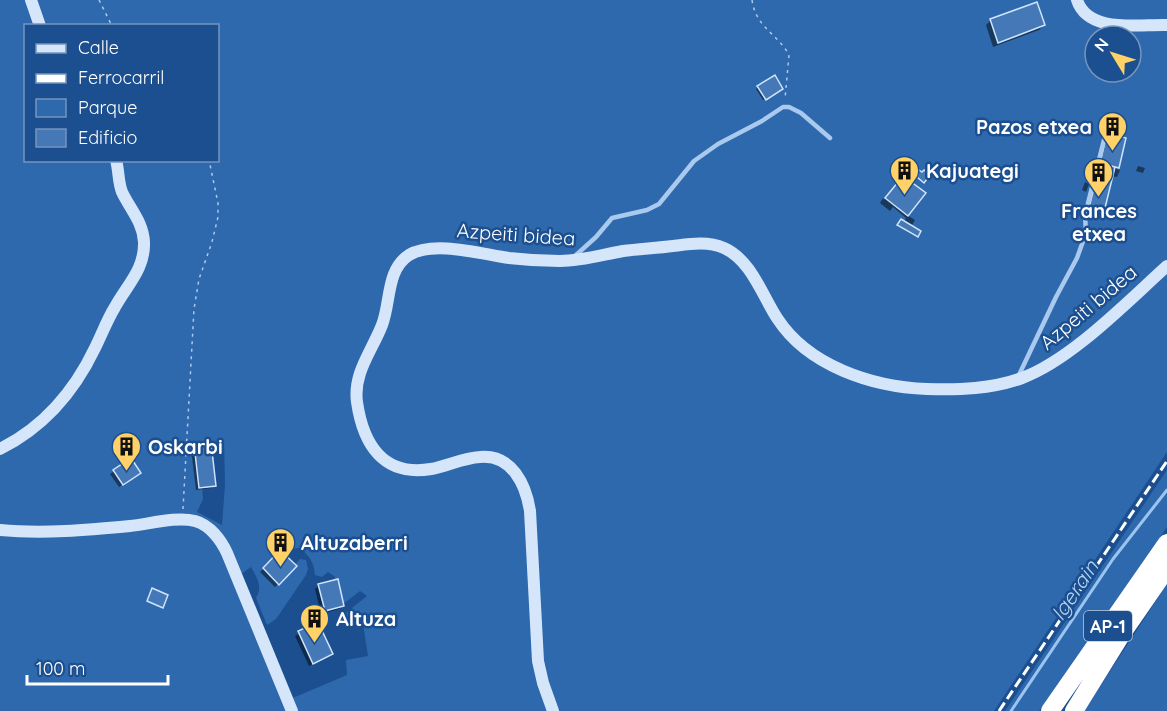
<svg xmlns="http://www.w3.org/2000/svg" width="1167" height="711" font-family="Quicksand,sans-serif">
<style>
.green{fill:#2e69ad;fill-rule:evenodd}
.shadow{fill:#0007}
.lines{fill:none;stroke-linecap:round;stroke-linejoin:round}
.stream{stroke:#9cc4f0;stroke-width:3}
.building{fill:#4478b7;stroke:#cfe3fa;stroke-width:1.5}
.path{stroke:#a9c9ee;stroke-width:1.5;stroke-dasharray:3 4.5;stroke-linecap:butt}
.lane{stroke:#a9c9ee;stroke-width:4.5}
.secondary{stroke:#d6e6fa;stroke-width:12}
.highway{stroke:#fff;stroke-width:18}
.rail{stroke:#fff;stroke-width:3;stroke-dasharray:10 4.5;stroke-linecap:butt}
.labels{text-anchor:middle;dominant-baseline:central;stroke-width:5;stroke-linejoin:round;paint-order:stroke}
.shield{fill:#1b4f8f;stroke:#bbcadd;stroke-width:1.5}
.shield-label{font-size:18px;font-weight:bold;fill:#fff}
.poi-label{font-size:20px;font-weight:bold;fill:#fff;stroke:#1b4f8f;text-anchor:start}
.street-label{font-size:20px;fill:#fff;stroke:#1b4f8f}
.water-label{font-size:21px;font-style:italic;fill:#b5d3f5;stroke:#1b4f8f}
</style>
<rect width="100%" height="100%" fill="#1b4f8f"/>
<path class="green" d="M 0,0 L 1167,0 L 1167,452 L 994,711 L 0,711 ZM 26,26 L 218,26 L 218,160 L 26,160 ZM 1095,36 L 1131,36 L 1131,72 L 1095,72 ZM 224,441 L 225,484 L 222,525 L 197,512 L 203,499 L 199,444 ZM 285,543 L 292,549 L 299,548 C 309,555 314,562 315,575 L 322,577 L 328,572 L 335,577 L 333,583 L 342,605 L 360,591 L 367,596 L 342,616 L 343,626 L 363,624 L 368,656 L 346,660 L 347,675 L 288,700 L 237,577 L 251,567 C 257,578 263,586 256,598 L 267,625 L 276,619 L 306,575 L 308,569 L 306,560 L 300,559 L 282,580 L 265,565 Z
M 1167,470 L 1167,527 L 1039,711 L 1005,711 Z
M 1167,584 L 1167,711 L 1084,711 Z"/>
<path class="shadow" d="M 1036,4 L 1044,25 L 1039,30 L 993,47 L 986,25 L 990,21 Z
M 758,87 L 780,91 L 763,100 L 756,89 Z
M 1106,137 L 1118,167 L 1116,169 L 1120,170 L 1117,177 L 1111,176 L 1100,213 L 1088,210 Z
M 1138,166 L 1145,168 L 1143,173 L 1136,171 Z
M 903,178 L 924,193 L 907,215 L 915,220 L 911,227 L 919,231 L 916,237 L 897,226 L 901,220 L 904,222 L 906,218 L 893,207 L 890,211 L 880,203 L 883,198 L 884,200 Z
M 1085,182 L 1089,184 L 1086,192 L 1082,190 Z
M 195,446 L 215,485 L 211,488 L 196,490 L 191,449 Z
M 131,460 L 136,476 L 119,487 L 110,474 Z
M 280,552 L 295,566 L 275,587 L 260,572 Z
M 319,585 L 343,606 L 339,609 L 321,614 L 315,589 Z
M 317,624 L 331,654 L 309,666 L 295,636 Z"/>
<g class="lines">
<path class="stream" d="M 1011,711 L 1113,559 L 1167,490"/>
</g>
<path class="building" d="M 1037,2 L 1045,25 L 998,43 L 990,19 Z
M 775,75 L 783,89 L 766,100 L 757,86 Z
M 1107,133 L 1126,138 L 1119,168 L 1100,163 Z
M 1100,163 L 1115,167 L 1104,212 L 1089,208 Z
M 919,170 L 922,172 L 924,170 L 930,175 L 924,183 L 917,177 L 918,175 L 916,174 Z
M 903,176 L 926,193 L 908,216 L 885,198 Z
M 901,219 L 921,231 L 918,237 L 897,225 Z
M 211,442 L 216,486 L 199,488 L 194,444 Z
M 131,458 L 141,473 L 123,485 L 113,470 Z
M 280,550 L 297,566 L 279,585 L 263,568 Z
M 338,579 L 344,606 L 325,611 L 318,584 Z
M 152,588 L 168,595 L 163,608 L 147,601 Z
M 318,622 L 333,654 L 313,664 L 298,631 Z"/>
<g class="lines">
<path class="path" d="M 99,0 L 112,26
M 752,0 C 756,28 778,34 789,55 L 785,99
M 183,509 L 194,309 L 199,279 L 212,242 L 218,217 L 218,203 L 209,160"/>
<path class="lane" d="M 575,256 L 596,237 L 612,218 L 647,210 L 659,204 L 694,161 L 718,144 L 762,121 L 783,107 L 789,107 L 801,113 L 830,138
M 1018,377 L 1056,297 L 1077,258 L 1086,233 L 1085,215 L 1107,128"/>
<path class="secondary" d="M 31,0 L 40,26
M 1077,0 C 1088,34 1139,24 1167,25
M 0,449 C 44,427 74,392 95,348 C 102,334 107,320 115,307 C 127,285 145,269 144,242 C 143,222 130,209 122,192 C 118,182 119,171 116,160
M 0,530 C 43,534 88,530 130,526 C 149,524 177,516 195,521 C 210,525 221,540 227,553 L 292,711
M 553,711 L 543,683 L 538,661 L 530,511 C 526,485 512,454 480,457 C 463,458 447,466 431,469 C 383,477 363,444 357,402 C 353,373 372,351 382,325 C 391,302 386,270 409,255 C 434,240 481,254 509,258 C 526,260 543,261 560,261 C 582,261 601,255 623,251 C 639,249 657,248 673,246 C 690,244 707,241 724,248 C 751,260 762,295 777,318 C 808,366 872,387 927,389 C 959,390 992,389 1022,378 C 1071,360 1127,302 1167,266"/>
<path class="highway" d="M 1050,711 L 1167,543
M 1074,711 L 1123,632 L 1167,568"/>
<path class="rail" d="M 999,711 L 1167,461"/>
</g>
<defs>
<symbol id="building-pin" viewBox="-11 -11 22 30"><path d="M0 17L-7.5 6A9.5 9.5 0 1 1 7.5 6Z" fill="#ffd166" stroke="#1b4f8f"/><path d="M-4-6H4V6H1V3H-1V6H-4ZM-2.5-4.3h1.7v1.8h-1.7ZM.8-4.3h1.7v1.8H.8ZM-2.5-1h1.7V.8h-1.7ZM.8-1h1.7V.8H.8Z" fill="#111"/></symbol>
</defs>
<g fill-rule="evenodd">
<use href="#building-pin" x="1096" y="110" width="33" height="45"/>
<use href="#building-pin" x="888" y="154" width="33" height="45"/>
<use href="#building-pin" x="1082" y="156" width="33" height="45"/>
<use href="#building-pin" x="110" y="430" width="33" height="45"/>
<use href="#building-pin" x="264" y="526" width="33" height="45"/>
<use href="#building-pin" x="298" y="602" width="33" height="45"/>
</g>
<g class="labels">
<rect class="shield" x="1084" y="611" width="48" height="30" rx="4.5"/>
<g class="shield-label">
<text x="1108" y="626">AP-1</text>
</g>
<g class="poi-label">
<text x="1092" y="126" text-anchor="end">Pazos etxea</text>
<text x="926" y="170">Kajuategi</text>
<text x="1099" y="210" text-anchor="middle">Frances<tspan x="1099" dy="23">etxea</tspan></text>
<text x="148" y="446">Oskarbi</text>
<text x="301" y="542">Altuzaberri</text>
<text x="336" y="618">Altuza</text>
</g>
<g class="street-label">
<text transform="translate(516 234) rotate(4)">Azpeiti bidea</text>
<text transform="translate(1088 307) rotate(-40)">Azpeiti bidea</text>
</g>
<g class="water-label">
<text transform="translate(1074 590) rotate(-56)">Igerain</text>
</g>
</g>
<rect x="24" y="24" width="195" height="138" fill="#1b4f8f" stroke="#7695bc" stroke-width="1.5"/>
<rect x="36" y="44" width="30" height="9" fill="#d6e6fa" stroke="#7695bc" stroke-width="1.5"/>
<text x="78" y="54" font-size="18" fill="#ffffff">Calle</text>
<rect x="36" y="74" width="30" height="9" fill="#ffffff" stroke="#7695bc" stroke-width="1.5"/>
<text x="78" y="84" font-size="18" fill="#ffffff">Ferrocarril</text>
<rect x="36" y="99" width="30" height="18" fill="#2e69ad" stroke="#7695bc" stroke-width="1.5"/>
<text x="78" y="114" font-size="18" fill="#ffffff">Parque</text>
<rect x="36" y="129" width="30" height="18" fill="#4478b7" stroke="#7695bc" stroke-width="1.5"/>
<text x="78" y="144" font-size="18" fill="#ffffff">Edificio</text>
<g transform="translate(1113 54) rotate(308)"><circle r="28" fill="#1b4f8f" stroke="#7695bc" stroke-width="1.5"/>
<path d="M0-4.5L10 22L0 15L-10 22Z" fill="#ffd166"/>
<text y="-9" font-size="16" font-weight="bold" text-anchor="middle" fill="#ffffff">N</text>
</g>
<path d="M27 675v9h141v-9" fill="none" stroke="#ffffff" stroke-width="3"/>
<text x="36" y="675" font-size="18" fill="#ffffff" stroke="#1b4f8f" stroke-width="4.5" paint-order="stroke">100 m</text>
</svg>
